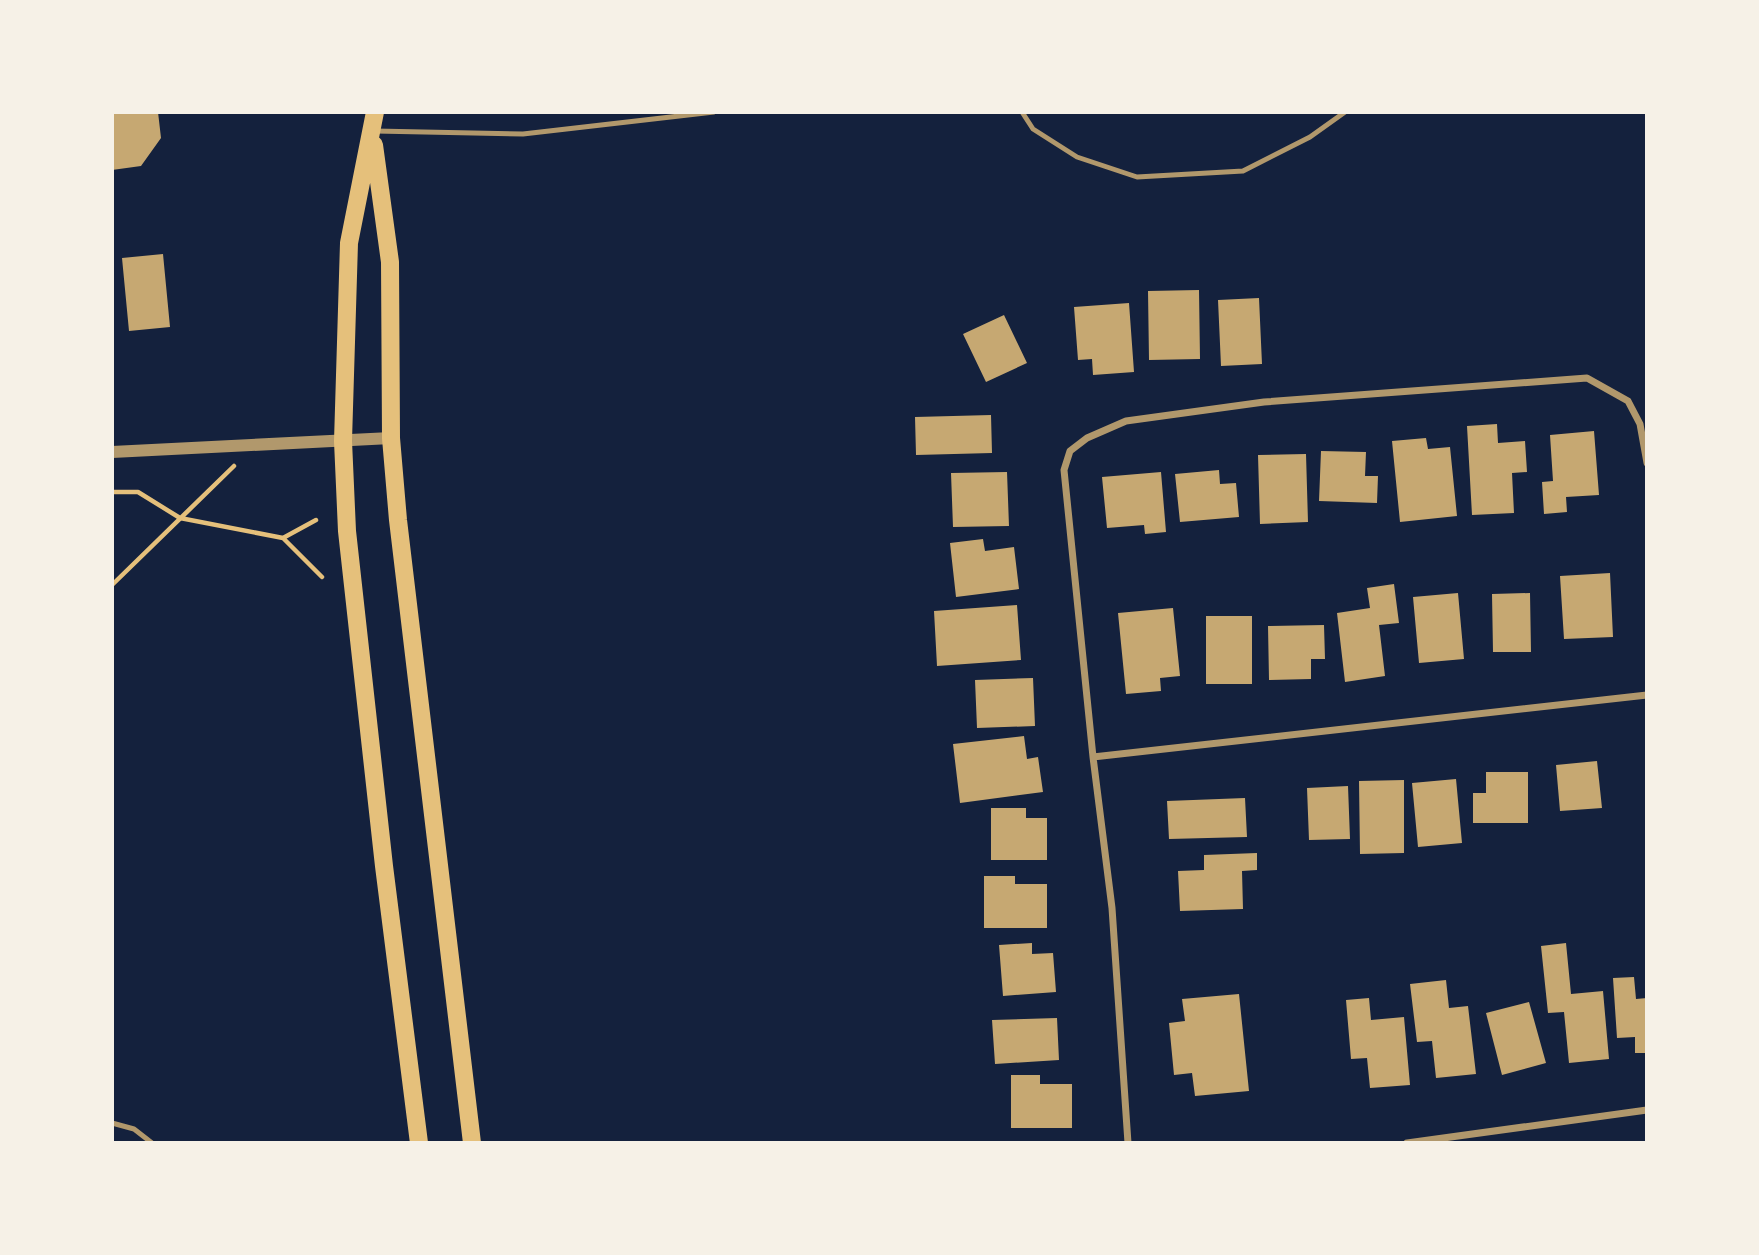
<svg xmlns="http://www.w3.org/2000/svg" width="1759" height="1255" font-family="Signika,sans-serif">
<style>
.building{fill:#c6a872}
.lines{fill:none;stroke-linecap:round;stroke-linejoin:round}
.path{stroke:#e5c07b;stroke-width:4.5}
.service{stroke:#b1986c;stroke-width:5}
.minor{stroke:#b1986c;stroke-width:7}
.tertiary{stroke:#b1986c;stroke-width:12}
.primary{stroke:#e5c07b;stroke-width:18}
</style>
<rect width="100%" height="100%" fill="#14213d"/>
<path class="building" d="M 112,112 L 158,112 L 161,138 L 141,166 L 112,170 Z
M 163,254 L 170,327 L 129,331 L 122,258 Z
M 1199,290 L 1200,359 L 1149,360 L 1148,291 Z
M 1259,298 L 1262,364 L 1221,366 L 1218,300 Z
M 1129,303 L 1134,372 L 1093,375 L 1092,359 L 1078,360 L 1074,307 Z
M 1004,315 L 1027,363 L 986,382 L 963,334 Z
M 991,415 L 992,453 L 916,455 L 915,417 Z
M 1497,424 L 1498,443 L 1525,441 L 1527,472 L 1512,473 L 1514,513 L 1472,515 L 1467,426 Z
M 1594,431 L 1599,495 L 1566,497 L 1567,512 L 1544,514 L 1542,482 L 1553,481 L 1550,435 Z
M 1426,438 L 1428,449 L 1450,447 L 1457,516 L 1400,522 L 1392,441 Z
M 1321,451 L 1366,452 L 1365,476 L 1378,476 L 1377,503 L 1319,501 Z
M 1306,454 L 1308,522 L 1260,524 L 1258,455 Z
M 1219,470 L 1220,484 L 1236,483 L 1239,517 L 1180,522 L 1175,474 Z
M 1007,472 L 1009,526 L 953,527 L 951,473 Z
M 1161,472 L 1166,532 L 1145,534 L 1144,525 L 1107,528 L 1102,477 Z
M 983,539 L 985,551 L 1014,547 L 1019,589 L 956,597 L 950,543 Z
M 1610,573 L 1613,637 L 1564,639 L 1560,576 Z
M 1394,584 L 1399,623 L 1379,625 L 1385,676 L 1345,682 L 1337,613 L 1370,608 L 1367,588 Z
M 1458,593 L 1464,659 L 1419,663 L 1413,597 Z
M 1530,593 L 1531,652 L 1493,652 L 1492,594 Z
M 1017,605 L 1021,660 L 937,666 L 934,611 Z
M 1173,608 L 1180,676 L 1160,678 L 1161,691 L 1126,694 L 1118,613 Z
M 1206,616 L 1252,616 L 1252,684 L 1206,684 Z
M 1324,625 L 1325,659 L 1311,659 L 1311,679 L 1269,680 L 1268,626 Z
M 1033,678 L 1035,726 L 977,728 L 975,680 Z
M 1024,736 L 1027,759 L 1038,757 L 1043,792 L 960,803 L 953,744 Z
M 1597,761 L 1602,808 L 1560,811 L 1556,765 Z
M 1486,772 L 1528,772 L 1528,823 L 1473,823 L 1473,793 L 1486,793 Z
M 1456,779 L 1462,843 L 1418,847 L 1412,783 Z
M 1404,780 L 1404,853 L 1360,854 L 1359,781 Z
M 1348,786 L 1350,839 L 1309,840 L 1307,788 Z
M 1245,798 L 1247,837 L 1169,839 L 1167,801 Z
M 991,808 L 1026,808 L 1026,818 L 1047,818 L 1047,860 L 991,860 Z
M 1257,853 L 1257,870 L 1242,871 L 1243,909 L 1180,911 L 1178,871 L 1204,870 L 1204,855 Z
M 984,876 L 1015,876 L 1015,884 L 1047,884 L 1047,928 L 984,928 Z
M 1032,943 L 1032,954 L 1053,953 L 1056,992 L 1003,996 L 999,945 Z
M 1566,943 L 1571,994 L 1603,991 L 1609,1059 L 1569,1063 L 1564,1012 L 1548,1013 L 1541,946 Z
M 1634,977 L 1636,999 L 1647,998 L 1647,1053 L 1635,1053 L 1635,1037 L 1617,1038 L 1613,978 Z
M 1446,980 L 1449,1008 L 1468,1006 L 1476,1074 L 1436,1078 L 1432,1041 L 1417,1042 L 1410,984 Z
M 1239,994 L 1249,1091 L 1195,1096 L 1192,1073 L 1174,1075 L 1169,1023 L 1185,1021 L 1182,999 Z
M 1369,998 L 1371,1020 L 1404,1017 L 1410,1085 L 1370,1088 L 1367,1058 L 1351,1059 L 1346,1000 Z
M 1529,1002 L 1546,1063 L 1502,1075 L 1486,1013 Z
M 1057,1018 L 1059,1060 L 995,1064 L 992,1020 Z
M 1011,1075 L 1040,1075 L 1040,1084 L 1072,1084 L 1072,1128 L 1011,1128 Z"/>
<g class="lines">
<path class="path" d="M 112,492 L 138,492 L 180,518 L 283,538 L 322,577
M 283,538 L 316,520
M 112,585 L 234,466"/>
<path class="service" d="M 1022,112 L 1033,129 L 1077,157 L 1137,177 L 1243,171 L 1310,137 L 1345,112
M 375,131 L 523,134 L 714,112
M 112,1123 L 134,1129 L 152,1143"/>
<path class="minor" d="M 1093,757 L 1647,695
M 1128,1143 L 1112,908 L 1093,757 L 1064,470 L 1070,451 L 1087,438 L 1126,421 L 1264,402 L 1587,378 L 1628,401 L 1640,424 L 1647,463
M 1407,1143 L 1647,1110"/>
<path class="tertiary" d="M 112,452 L 391,438"/>
<path class="primary" d="M 375,112 L 349,243 L 343,441 L 347,531 L 384,866 L 419,1143
M 374,145 L 390,262 L 391,438 L 398,520 L 472,1143"/>
</g>
<rect width="1759" height="1255" fill="none" stroke="#f6f1e7" stroke-width="228"/>
</svg>
